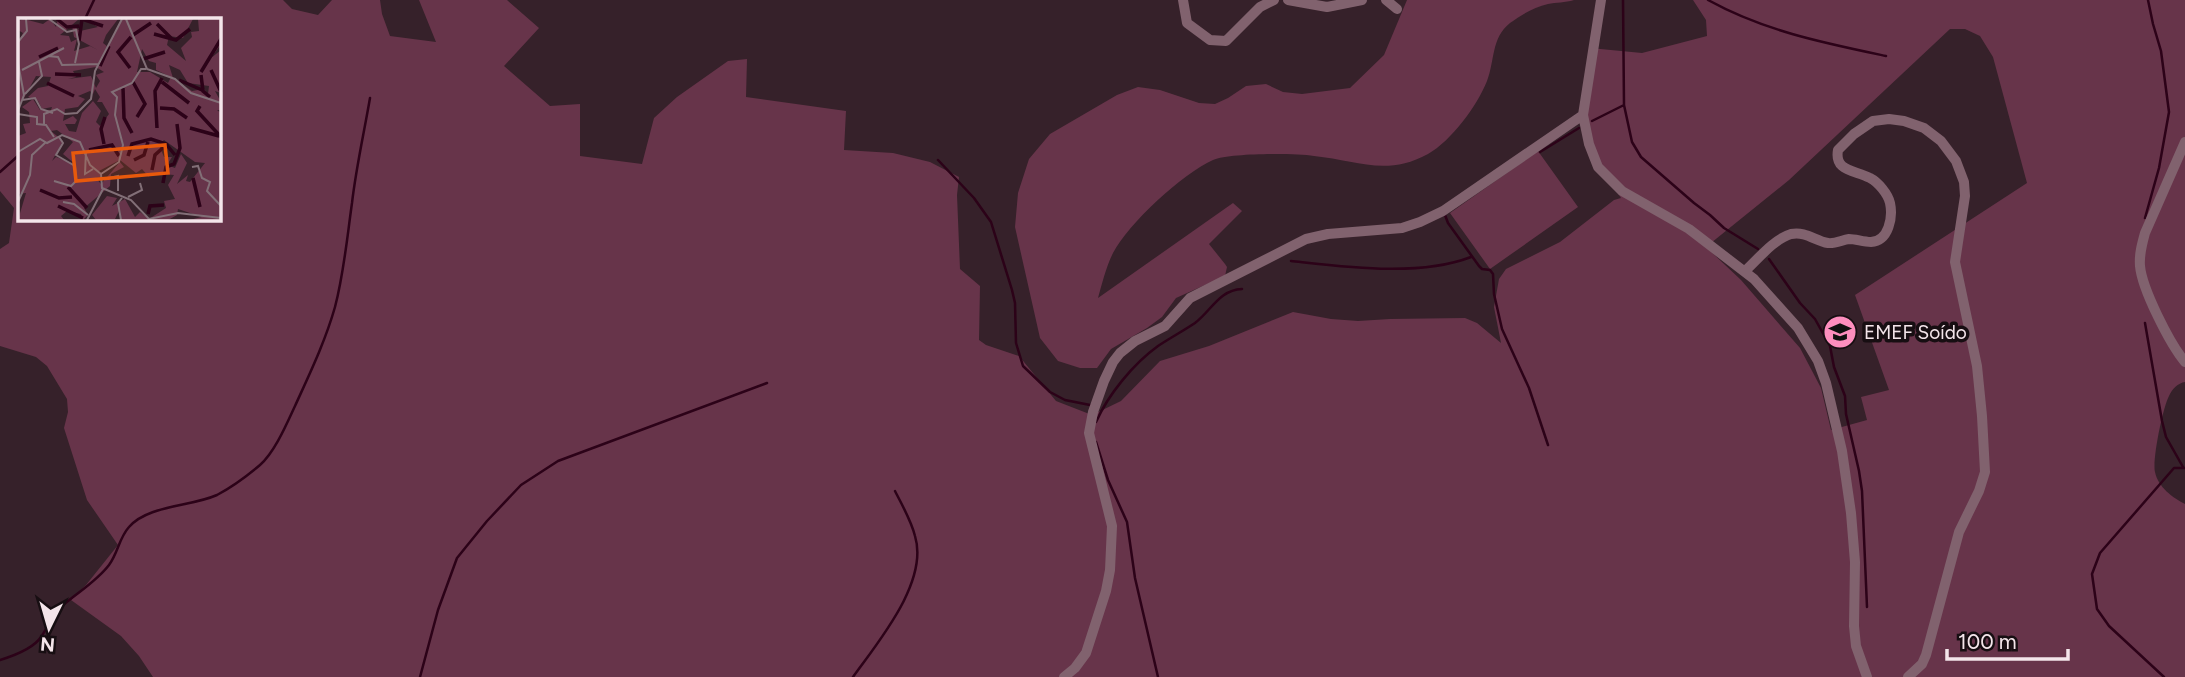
<svg xmlns="http://www.w3.org/2000/svg" width="2185" height="677" font-family="Figtree,sans-serif">
<style>
.green{fill:#67344a;fill-rule:evenodd}
.lines{fill:none;stroke-linecap:round;stroke-linejoin:round}
.stream{stroke:#2c0218;stroke-width:2.5}
.minor{stroke:#81626e;stroke-width:10}
.labels{text-anchor:middle;dominant-baseline:central;stroke-width:7;stroke-linejoin:round;paint-order:stroke}
.poi-label{font-size:19px;fill:#f4e5ea;stroke:#170e12;text-anchor:start}
.inset-river{fill:none;stroke:#2c0218;stroke-width:3.5}
.inset-road{fill:none;stroke:#826f77;stroke-width:2}
.view{fill:#e8590c;fill-opacity:0.15;stroke:#e8590c;stroke-width:3.5}
.inset-edge{fill:none;stroke:#f4e5ea;stroke-width:3.5}
</style>
<rect width="100%" height="100%" fill="#36212a"/>
<path class="green" d="M 0,0 L 283,0 L 292,9 L 318,15 L 332,0 L 380,0 L 382,14 L 390,36 L 436,42 L 419,0 L 507,0 L 539,28 L 504,66 L 550,106 L 580,104 L 580,156 L 642,164 L 654,118 L 677,97 L 728,61 L 747,59 L 746,97 L 846,111 L 844,150 L 893,153 L 930,162 L 959,177 L 957,195 L 960,269 L 980,286 L 979,340 L 986,345 L 1019,356 L 1056,401 L 1092,415 L 1121,401 L 1160,361 L 1209,346 L 1293,312 L 1331,319 L 1358,321 L 1390,319 L 1465,318 L 1477,323 L 1501,343 L 1494,307 L 1499,279 L 1506,269 L 1560,242 L 1614,200 L 1621,198 L 1585,143 L 1590,48 L 1642,53 L 1707,36 L 1706,20 L 1693,0 L 2185,0 L 2185,382 C 2178,383 2172,389 2169,396 C 2163,407 2152,460 2155,472 C 2158,487 2173,498 2185,504 L 2185,677 L 153,677 L 139,656 L 121,636 L 71,600 L 86,585 L 118,545 L 87,500 L 64,428 L 68,412 L 67,399 L 47,366 L 36,357 L 0,346 L 0,249 L 9,243 L 14,208 L 0,191 ZM 19,19 L 219,19 L 219,219 L 19,219 ZM 1950,29 L 1965,29 L 1980,36 L 1993,57 L 2027,183 L 1855,295 L 1889,390 L 1861,397 L 1867,420 L 1831,430 L 1821,388 L 1800,348 L 1741,280 L 1706,247 L 1789,180 Z
M 1407,0 L 1574,0 C 1565,3 1556,2 1548,4 C 1534,7 1521,15 1510,23 C 1491,38 1495,61 1487,81 C 1477,106 1451,141 1428,154 C 1386,177 1356,160 1314,156 C 1293,153 1231,153 1213,160 C 1182,174 1129,223 1113,253 C 1106,267 1102,284 1098,298 L 1233,203 L 1242,211 L 1209,244 L 1225,264 L 1227,267 L 1225,276 L 1176,298 L 1162,317 L 1147,328 L 1111,349 L 1097,368 L 1080,368 L 1058,361 L 1040,338 L 1015,227 L 1018,193 L 1029,159 L 1050,134 L 1117,95 L 1138,87 L 1160,90 L 1199,103 L 1215,104 L 1228,98 L 1246,86 L 1266,84 L 1283,92 L 1302,94 L 1350,88 L 1384,55 Z
M 1538,151 L 1578,207 L 1490,269 L 1450,213 Z"/>
<g class="lines">
<path class="stream" d="M 1623,0 L 1624,105 L 1632,142 L 1641,157 L 1694,203 L 1710,215 L 1724,228 L 1758,249
M 1708,0 C 1764,31 1824,43 1886,56
M 85,19 L 94,0
M 1592,121 L 1624,105
M 1540,152 L 1579,128
M 938,160 L 974,198 L 991,222 L 1012,290 L 1015,303 L 1016,343 L 1023,366 L 1050,392 L 1065,400 L 1090,405
M 0,172 L 19,155
M 1445,215 L 1448,223 L 1479,266 L 1482,269 L 1490,270 L 1493,274 L 1494,294 L 1502,329 L 1529,388 L 1548,445
M 2145,218 L 2159,168 L 2169,112 L 2161,51 L 2153,24 L 2148,0
M 1769,259 L 1800,303 L 1815,319 L 1830,346 L 1834,367 L 1845,396 L 1846,414 L 1859,471 L 1862,491 L 1867,607
M 1291,261 C 1346,267 1419,277 1471,257
M 2145,323 L 2162,421 L 2166,437 L 2183,467
M 1096,422 C 1108,395 1133,364 1158,346 C 1170,338 1183,331 1195,323 C 1212,310 1219,290 1242,289
M 1096,442 L 1108,480 L 1127,522 L 1135,578 L 1158,677
M 0,660 C 13,656 33,649 41,637 C 48,627 52,615 62,606 C 78,592 96,582 109,565 C 118,553 119,538 129,527 C 148,505 190,507 217,495 C 232,487 247,476 260,465 C 275,452 287,423 295,406 C 310,373 325,342 335,307 C 344,273 347,238 352,203 C 356,168 364,133 370,98
M 420,677 L 438,610 L 457,558 L 487,521 L 521,485 L 558,461 L 767,383
M 853,677 C 878,642 929,582 915,536 C 911,520 902,505 895,491
M 2164,677 L 2109,626 L 2097,609 L 2092,574 L 2100,553 L 2174,468 L 2185,468"/>
<path class="minor" d="M 1183,0 L 1187,23 L 1210,40 L 1226,41 L 1260,7 L 1274,0
M 1288,0 L 1327,7 L 1362,0
M 1386,0 L 1397,9
M 1601,0 L 1583,115 L 1589,144 L 1598,167 L 1622,191 L 1689,229 L 1754,279 L 1798,328 L 1818,361 L 1826,383 L 1842,451 L 1851,513 L 1855,562 L 1854,626 L 1856,646 L 1867,677
M 2185,142 L 2145,233 C 2142,244 2139,254 2140,266 C 2142,289 2170,344 2185,362
M 1745,271 C 1758,259 1774,239 1791,234 C 1806,231 1815,241 1828,243 C 1835,244 1842,240 1849,239 C 1856,239 1863,242 1871,242 C 1889,241 1893,217 1890,203 C 1888,194 1878,182 1870,178 C 1856,170 1834,172 1838,150 L 1854,134 L 1873,121 L 1889,119 L 1904,121 L 1924,128 L 1941,141 L 1956,161 L 1964,182 L 1965,196 L 1955,262 L 1977,366 L 1982,416 L 1985,472 L 1979,491 L 1959,532 L 1926,655 L 1922,664 L 1908,677
M 1064,677 L 1075,668 L 1086,653 L 1106,591 L 1110,570 L 1112,526 L 1089,433 L 1093,412 L 1104,381 L 1113,362 L 1120,353 L 1135,341 L 1165,326 L 1190,298 L 1306,239 L 1328,234 L 1402,228 L 1420,222 L 1443,211 L 1583,115"/>
</g>
<defs>
<symbol id="school-disc" viewBox="-11 -11 22 22"><circle r="9.5" fill="#fd8ebe" stroke="#170e12"/><path d="M0-5L7-2L0 1L-7-2ZM-4 1L0 2.5L4 1V4Q0 6-4 4Z" fill="#111"/></symbol>
</defs>
<g fill-rule="evenodd">
<use href="#school-disc" x="1821" y="313" width="38" height="38"/>
</g>
<g class="labels">
<g class="poi-label">
<text x="1864" y="332">EMEF Soído</text>
</g>
</g>
<g transform="translate(18 18)">
<rect width="203" height="203" fill="#36212a"/>
<path d="M 6,1 L 25,6 L 32,1 L 38,9 L 40,1 L 61,1 L 42,17 L 51,18 L 53,24 L 59,21 L 56,33 L 72,28 L 80,32 L 56,19 L 54,7 L 62,13 L 80,9 L 66,1 L 100,1 L 88,17 L 85,25 L 90,29 L 104,1 L 175,1 L 165,20 L 151,18 L 149,27 L 168,43 L 163,30 L 174,19 L 173,14 L 181,13 L 180,1 L 203,1 L 203,26 L 193,40 L 203,32 L 203,75 L 197,73 L 203,84 L 203,92 L 199,92 L 203,95 L 203,202 L 171,202 L 184,199 L 160,191 L 159,197 L 150,202 L 103,202 L 102,191 L 97,201 L 78,202 L 74,197 L 89,178 L 99,180 L 94,188 L 107,181 L 117,199 L 122,194 L 131,201 L 148,190 L 146,183 L 157,181 L 150,167 L 156,157 L 132,155 L 131,159 L 124,151 L 118,155 L 102,142 L 81,153 L 83,159 L 78,160 L 83,166 L 102,144 L 106,149 L 93,156 L 92,168 L 66,190 L 70,197 L 65,202 L 63,196 L 49,193 L 43,198 L 46,202 L 0,202 L 8,175 L 0,176 L 0,118 L 8,115 L 5,106 L 12,105 L 11,94 L 4,89 L 15,81 L 22,92 L 33,92 L 34,89 L 24,91 L 20,83 L 10,79 L 20,70 L 30,68 L 33,59 L 18,58 L 0,91 L 0,25 L 5,15 L 0,12 L 0,3 ZM 124,31 L 131,43 L 138,45 L 138,52 L 153,59 L 150,65 L 132,54 L 119,54 ZM 151,47 L 162,52 L 170,65 L 191,68 L 190,76 L 186,71 L 174,73 L 155,60 ZM 78,49 L 86,54 L 78,57 L 82,63 L 78,70 L 73,58 L 50,61 L 58,59 L 55,53 ZM 77,71 L 82,79 L 79,84 L 84,84 L 91,96 L 82,108 L 78,104 L 83,93 L 75,83 L 64,95 L 58,114 L 51,113 L 47,106 L 57,106 L 59,102 L 55,98 L 45,103 L 47,91 L 60,89 L 67,81 L 60,78 L 72,73 L 75,76 ZM 39,112 L 55,124 L 45,136 L 57,146 L 38,139 L 34,143 L 45,123 L 33,113 ZM 146,122 L 177,144 L 187,145 L 172,164 L 168,163 L 170,157 L 159,166 L 169,145 L 163,136 L 157,150 L 149,147 L 154,139 L 146,139 L 141,127 Z" fill="#67344a" fill-rule="evenodd"/>
<path class="inset-river" d="M 39,1 L 49,9 L 61,8M 139,6 L 154,21M 136,16 L 158,22 L 172,11M 115,17 L 133,5M 61,23 L 64,1 L 85,8M 21,39 L 40,30M 125,41 L 147,34M 82,48 L 91,28M 112,50 L 100,34 L 113,19M 193,52 L 203,74M 183,54 L 203,21M 37,56 L 63,57M 183,57 L 185,73 L 192,79M 161,62 L 184,72M 115,64 L 127,86 L 119,99M 144,64 L 171,85M 29,65 L 56,78M 105,70 L 106,100 L 114,115M 182,88 L 179,93 L 203,119M 142,90 L 156,91 L 169,100M 139,110 L 137,73 L 144,60M 172,110 L 201,118M 86,126 L 83,111 L 87,99M 71,132 L 94,127 L 101,138M 110,138 L 114,126 L 133,121 L 148,126 L 157,137M 116,142 L 126,137 L 130,124M 134,152 L 137,137 L 148,127M 175,160 L 182,189M 145,165 L 148,149 L 156,146 L 162,130 L 159,106M 50,169 L 69,190M 22,172 L 41,180 L 54,179M 40,188 L 65,200M 130,196 L 132,188 L 146,187"/>
<path class="inset-road" d="M 31,1 L 49,14 L 58,12 L 61,26 L 57,45M 108,1 L 129,51 L 157,61 L 173,75 L 203,85M 0,24 L 9,13 L 8,1M 30,38 L 40,39 L 44,47 L 81,46M 0,45 L 6,77 L 0,93M 4,52 L 46,30M 7,76 L 24,58 L 21,44M 4,82 L 17,80 L 23,91 L 35,95M 0,96 L 19,99 L 19,106 L 28,107 L 36,119M 26,106 L 26,96 L 39,91 L 47,96 L 59,95 L 73,81 L 77,53 L 104,1M 68,133 L 67,156 L 75,151M 0,134 L 22,121 L 29,125 L 44,117 L 62,124 L 72,147 L 83,156M 174,149 L 180,148 L 184,160 L 192,164 L 189,173 L 203,188M 83,156 L 84,170 L 113,182 L 131,201 L 160,195 L 203,200M 83,156 L 101,144 L 105,127 L 97,97 L 99,79 L 94,74 L 114,65 L 123,51 L 128,51M 91,160 L 100,158 L 100,173M 36,163 L 53,168 L 58,163 L 57,148 L 38,137 L 45,125 L 41,119M 110,179 L 124,172 L 122,165M 0,184 L 12,157 L 14,137 L 28,124M 45,184 L 56,186 L 70,197M 69,202 L 85,171M 103,202 L 100,185 L 104,180"/>
<path class="view" d="M 147,127 L 150,155 L 58,163 L 55,135 Z"/>
<rect width="203" height="203" class="inset-edge"/>
</g>
<g transform="translate(49 628) rotate(185)" stroke="#170e12" stroke-width="5" paint-order="stroke">
<path d="M0-5L12 26L0 18L-12 26Z" fill="#f4e5ea"/>
<text y="-10" font-size="19" font-weight="bold" text-anchor="middle" fill="#f4e5ea">N</text>
</g>
<path d="M1947 649v10h121v-10" fill="none" stroke="#f4e5ea" stroke-width="3.5"/>
<text x="1958" y="649" font-size="21" fill="#f4e5ea" stroke="#170e12" stroke-width="5" paint-order="stroke">100 m</text>
</svg>
